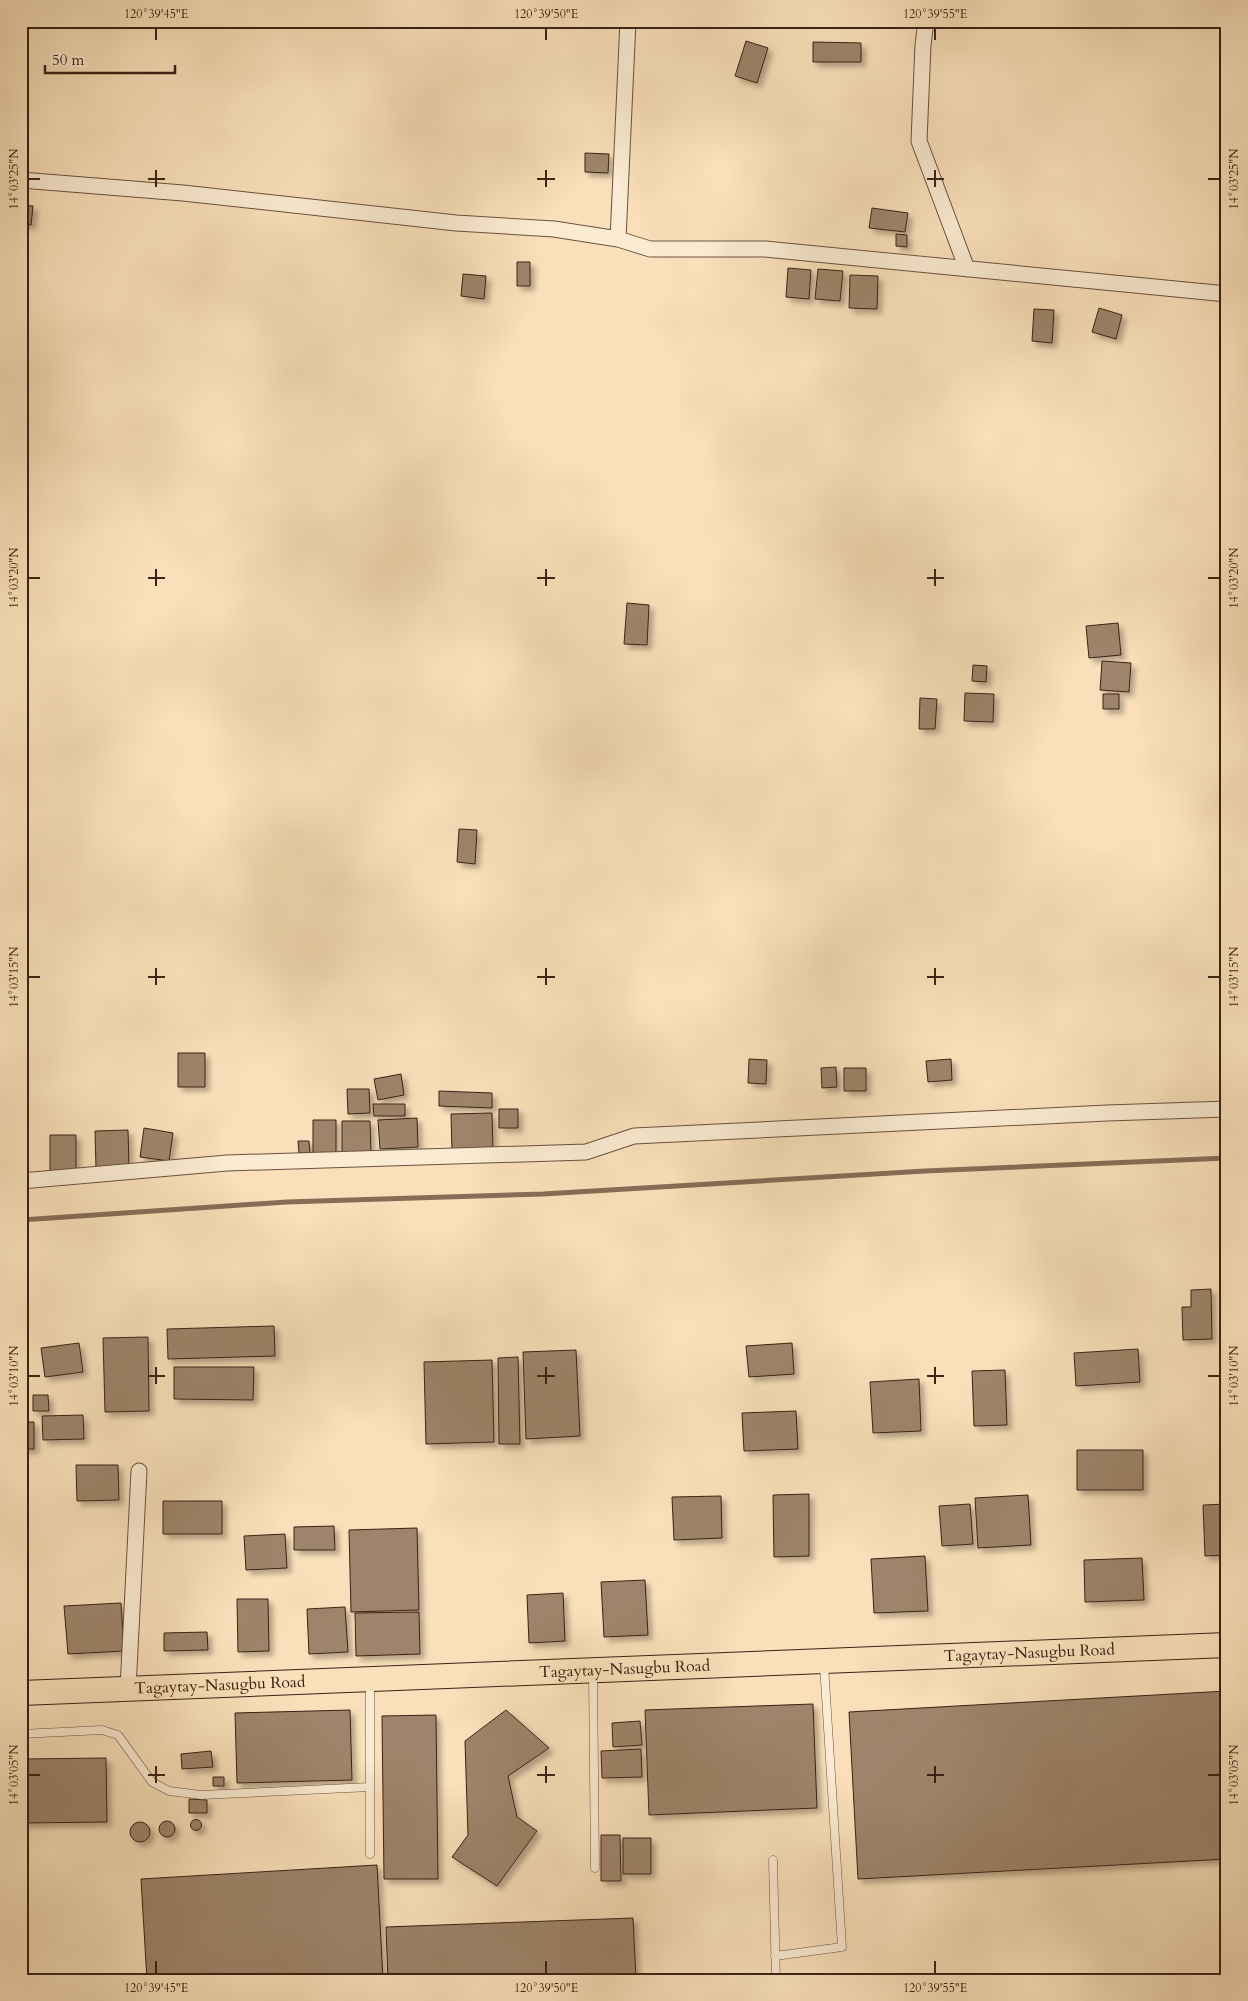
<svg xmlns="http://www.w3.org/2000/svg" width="1248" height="2001" font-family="Cardo,serif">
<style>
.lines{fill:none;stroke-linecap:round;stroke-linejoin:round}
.stream{stroke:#876d56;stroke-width:5}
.building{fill:#9e846a;stroke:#3c2114;filter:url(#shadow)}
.lane-casing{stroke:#6b513e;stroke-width:9}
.street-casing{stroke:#6b513e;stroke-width:17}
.primary-casing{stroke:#3c2114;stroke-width:26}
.lane{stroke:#fbebd2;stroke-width:8}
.street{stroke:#fbebd2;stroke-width:15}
.primary{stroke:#f9e0ba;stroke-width:24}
.ticks{fill:none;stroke:#3c2114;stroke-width:2}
.labels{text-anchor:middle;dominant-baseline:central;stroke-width:5;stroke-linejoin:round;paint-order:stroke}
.street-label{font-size:16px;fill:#3c2114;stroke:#fbebd2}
.neatline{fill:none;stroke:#3c2114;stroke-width:2}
.ticks-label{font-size:12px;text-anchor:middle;fill:#3c2114}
</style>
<defs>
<filter id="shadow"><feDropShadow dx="4.5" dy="4.5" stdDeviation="2.5" flood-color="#0004"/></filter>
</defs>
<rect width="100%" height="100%" fill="#f9e0ba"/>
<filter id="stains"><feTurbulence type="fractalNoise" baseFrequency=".004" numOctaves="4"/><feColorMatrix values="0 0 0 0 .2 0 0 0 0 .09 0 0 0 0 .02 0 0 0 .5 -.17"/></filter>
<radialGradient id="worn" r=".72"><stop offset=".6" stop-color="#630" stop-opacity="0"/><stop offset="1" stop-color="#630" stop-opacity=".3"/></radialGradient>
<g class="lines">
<path class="stream" d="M 21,1220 L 287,1202 L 543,1194 L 925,1171 L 1227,1158"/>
</g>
<path class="building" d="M 746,41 L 768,48 L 757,83 L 735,76 Z
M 813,42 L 861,43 L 861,62 L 813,62 Z
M 585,153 L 609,154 L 608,173 L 585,172 Z
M 21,205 L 33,206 L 31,225 L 21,224 Z
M 872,208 L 908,213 L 905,232 L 869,228 Z
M 896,234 L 907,235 L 907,247 L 896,246 Z
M 517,262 L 530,262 L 530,286 L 517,286 Z
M 788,268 L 811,270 L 809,299 L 786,297 Z
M 818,269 L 843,271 L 840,301 L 815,299 Z
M 463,274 L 486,276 L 484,299 L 461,296 Z
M 850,275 L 878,276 L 877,309 L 849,308 Z
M 1099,308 L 1122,315 L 1116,339 L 1092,332 Z
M 1034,309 L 1054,310 L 1052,343 L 1032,341 Z
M 627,603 L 649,605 L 647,645 L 624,644 Z
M 1118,623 L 1121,655 L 1089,658 L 1086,626 Z
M 1102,661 L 1131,663 L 1129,692 L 1100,690 Z
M 973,665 L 987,666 L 986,682 L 972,681 Z
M 965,693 L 994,694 L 993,722 L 964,721 Z
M 1103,694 L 1119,694 L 1119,709 L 1103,709 Z
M 920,698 L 937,699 L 935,729 L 919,729 Z
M 459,829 L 477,830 L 475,864 L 457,862 Z
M 178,1053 L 205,1053 L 205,1087 L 178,1087 Z
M 749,1059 L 767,1060 L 766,1084 L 748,1083 Z
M 951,1059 L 952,1080 L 928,1082 L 926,1061 Z
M 836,1067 L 837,1087 L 822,1088 L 821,1068 Z
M 844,1068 L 866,1068 L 866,1091 L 844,1091 Z
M 401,1074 L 404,1095 L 378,1100 L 374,1079 Z
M 347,1089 L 369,1089 L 370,1113 L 348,1114 Z
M 439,1091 L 492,1093 L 492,1108 L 439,1106 Z
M 373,1104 L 405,1104 L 405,1116 L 374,1116 Z
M 499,1109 L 518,1109 L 518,1128 L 499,1128 Z
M 492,1113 L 493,1151 L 452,1152 L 451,1114 Z
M 417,1118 L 418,1147 L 380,1149 L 378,1120 Z
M 313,1120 L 336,1120 L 336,1157 L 313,1157 Z
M 342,1121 L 370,1121 L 371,1153 L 342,1153 Z
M 144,1128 L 173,1133 L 169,1161 L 140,1157 Z
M 128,1130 L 129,1168 L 96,1169 L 95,1131 Z
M 50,1135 L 76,1135 L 76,1172 L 50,1172 Z
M 298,1141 L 309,1141 L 310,1153 L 299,1153 Z
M 1211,1289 L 1212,1339 L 1183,1340 L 1182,1307 L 1191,1307 L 1191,1290 Z
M 274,1326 L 275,1356 L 168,1359 L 167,1329 Z
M 148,1337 L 149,1411 L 105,1412 L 103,1338 Z
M 79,1343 L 83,1372 L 45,1377 L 41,1348 Z
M 792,1343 L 794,1374 L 749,1377 L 746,1346 Z
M 1138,1349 L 1140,1382 L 1076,1386 L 1074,1353 Z
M 576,1350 L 580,1436 L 526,1439 L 523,1352 Z
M 518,1357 L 520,1444 L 499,1444 L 498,1358 Z
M 492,1360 L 494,1442 L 426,1444 L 424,1362 Z
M 174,1367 L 254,1367 L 253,1400 L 174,1399 Z
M 1005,1370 L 1007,1425 L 974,1426 L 972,1371 Z
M 919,1379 L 921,1431 L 873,1433 L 870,1382 Z
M 33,1395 L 48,1395 L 49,1411 L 33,1411 Z
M 796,1411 L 798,1449 L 744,1451 L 742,1413 Z
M 83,1415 L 84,1439 L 43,1440 L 42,1416 Z
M 21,1422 L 34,1422 L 34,1449 L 21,1449 Z
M 1077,1450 L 1143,1450 L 1143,1490 L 1077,1490 Z
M 76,1465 L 118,1465 L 119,1500 L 77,1501 Z
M 809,1494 L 809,1556 L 774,1557 L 773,1495 Z
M 1028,1495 L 1031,1545 L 978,1548 L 975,1498 Z
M 721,1496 L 722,1538 L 674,1540 L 672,1497 Z
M 163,1501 L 222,1501 L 222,1534 L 163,1534 Z
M 970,1504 L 973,1544 L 942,1546 L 939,1506 Z
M 1227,1504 L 1227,1555 L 1205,1556 L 1203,1505 Z
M 334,1526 L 335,1550 L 294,1550 L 294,1527 Z
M 417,1528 L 419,1610 L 351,1612 L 349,1530 Z
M 285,1534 L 287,1568 L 246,1570 L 244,1536 Z
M 925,1556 L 928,1611 L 874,1613 L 871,1559 Z
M 1142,1558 L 1144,1600 L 1085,1602 L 1084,1560 Z
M 645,1580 L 648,1635 L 604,1637 L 601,1582 Z
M 1222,1588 L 1227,1588 L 1227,1628 L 1223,1628 Z
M 563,1593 L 565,1641 L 529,1643 L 527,1595 Z
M 237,1599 L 268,1599 L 269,1651 L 238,1652 Z
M 121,1603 L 124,1651 L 68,1654 L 64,1606 Z
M 345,1607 L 348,1652 L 309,1654 L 307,1609 Z
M 419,1612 L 420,1654 L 356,1656 L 355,1613 Z
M 207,1632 L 208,1650 L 164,1651 L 164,1633 Z
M 1227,1691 L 1227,1859 L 858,1879 L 849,1712 Z
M 813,1704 L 817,1808 L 649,1815 L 645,1710 Z
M 350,1710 L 352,1780 L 237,1783 L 235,1713 Z
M 506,1710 L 549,1748 L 508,1776 L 517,1817 L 537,1831 L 497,1886 L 452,1857 L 468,1835 L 465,1741 Z
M 436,1715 L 438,1879 L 384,1879 L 382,1716 Z
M 640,1721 L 642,1745 L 613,1747 L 612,1723 Z
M 641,1749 L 642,1777 L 602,1778 L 601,1751 Z
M 211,1751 L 213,1767 L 182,1769 L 181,1754 Z
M 106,1758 L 107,1822 L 23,1823 L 22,1759 Z
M 213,1777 L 224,1777 L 224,1786 L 213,1786 Z
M 189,1799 L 207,1800 L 207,1813 L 189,1813 Z
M190.5 1825a5.5 5.5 0 1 1 11 0a5.5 5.5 0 1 1-11 0Z
M159 1829a8 8 0 1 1 16 0a8 8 0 1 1-16 0Z
M130 1832a10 10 0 1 1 20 0a10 10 0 1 1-20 0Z
M 601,1835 L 620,1835 L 621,1881 L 601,1881 Z
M 623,1838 L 651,1838 L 651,1874 L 623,1874 Z
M 377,1865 L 383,1980 L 147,1980 L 141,1879 Z
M 633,1918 L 636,1980 L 388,1980 L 386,1927 Z"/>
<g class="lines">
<defs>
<path id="lane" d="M 593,1674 L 595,1868
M 21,1734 L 102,1730 L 118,1735 L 152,1782 L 169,1791 L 201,1795 L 370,1787 L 370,1681
M 370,1854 L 370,1787
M 773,1860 L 776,1980
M 775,1956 L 842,1947 L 824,1665
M 1199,1980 L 1222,1980"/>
<path id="street" d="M 926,21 L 923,45 L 919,141 L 967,269
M 21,180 L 183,193 L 456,223 L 554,229 L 618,239 L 650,249 L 765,249 L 1227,294
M 618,239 L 628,21
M 21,1181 L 227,1163 L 586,1152 L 634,1136 L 1107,1113 L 1227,1109
M 128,1689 L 139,1471"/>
<g id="primary">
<path id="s1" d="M 21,1693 L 1227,1645"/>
</g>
</defs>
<use href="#lane" class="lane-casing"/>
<use href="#street" class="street-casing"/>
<use href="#primary" class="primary-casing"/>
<use href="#lane" class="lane"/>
<use href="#street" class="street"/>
<use href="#primary" class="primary"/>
</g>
<path class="ticks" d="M 156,28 L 156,40M 546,28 L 546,40M 935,28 L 935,40M 156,170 L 156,187M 546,170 L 546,187M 935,170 L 935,187M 28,179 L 40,179M 148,179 L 165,179M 537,179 L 555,179M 927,179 L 944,179M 1208,179 L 1220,179M 156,569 L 156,586M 546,569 L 546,586M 935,569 L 935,586M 28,578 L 40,578M 148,578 L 165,578M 537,578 L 555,578M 927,578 L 944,578M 1208,578 L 1220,578M 156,968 L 156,985M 546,968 L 546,985M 935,968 L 935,985M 28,977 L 40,977M 148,977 L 165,977M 537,977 L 555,977M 927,977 L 944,977M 1208,977 L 1220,977M 156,1367 L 156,1384M 546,1367 L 546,1384M 935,1367 L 935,1384M 28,1376 L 40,1376M 148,1376 L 165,1376M 537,1376 L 555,1376M 927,1376 L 944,1376M 1208,1376 L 1220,1376M 156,1766 L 156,1783M 546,1766 L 546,1783M 935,1766 L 935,1783M 28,1775 L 40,1775M 148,1775 L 165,1775M 537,1775 L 555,1775M 927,1775 L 944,1775M 1208,1775 L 1220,1775M 156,1961 L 156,1974M 546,1961 L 546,1974M 935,1961 L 935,1974"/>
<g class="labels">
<g class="street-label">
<text stroke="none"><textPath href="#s1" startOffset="1009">Tagaytay-Nasugbu Road</textPath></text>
<text stroke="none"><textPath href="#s1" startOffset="604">Tagaytay-Nasugbu Road</textPath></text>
<text stroke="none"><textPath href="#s1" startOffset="199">Tagaytay-Nasugbu Road</textPath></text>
</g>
</g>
<rect width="1248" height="2001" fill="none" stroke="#f9e0ba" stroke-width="55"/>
<path d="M45 65v8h130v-8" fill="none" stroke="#3c2114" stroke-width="2.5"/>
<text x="52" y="65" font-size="15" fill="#3c2114" stroke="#fbebd2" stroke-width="4" paint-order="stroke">50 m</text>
<rect x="28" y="28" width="1192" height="1946" class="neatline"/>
<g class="ticks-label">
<text x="156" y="18">120°39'45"E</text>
<text x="546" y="18">120°39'50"E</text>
<text x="935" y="18">120°39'55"E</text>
<text transform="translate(14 179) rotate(-90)" y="4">14°03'25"N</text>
<text transform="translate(1234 179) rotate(-90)" y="4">14°03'25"N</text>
<text transform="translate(14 578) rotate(-90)" y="4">14°03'20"N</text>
<text transform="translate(1234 578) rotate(-90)" y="4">14°03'20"N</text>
<text transform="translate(14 977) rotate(-90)" y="4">14°03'15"N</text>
<text transform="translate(1234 977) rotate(-90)" y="4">14°03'15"N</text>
<text transform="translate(14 1376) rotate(-90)" y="4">14°03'10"N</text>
<text transform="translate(1234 1376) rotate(-90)" y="4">14°03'10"N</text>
<text transform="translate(14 1775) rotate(-90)" y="4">14°03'05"N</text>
<text transform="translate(1234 1775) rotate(-90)" y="4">14°03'05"N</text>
<text x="156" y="1992">120°39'45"E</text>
<text x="546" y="1992">120°39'50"E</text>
<text x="935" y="1992">120°39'55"E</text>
</g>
<rect width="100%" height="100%" filter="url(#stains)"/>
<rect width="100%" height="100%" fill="url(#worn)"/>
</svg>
